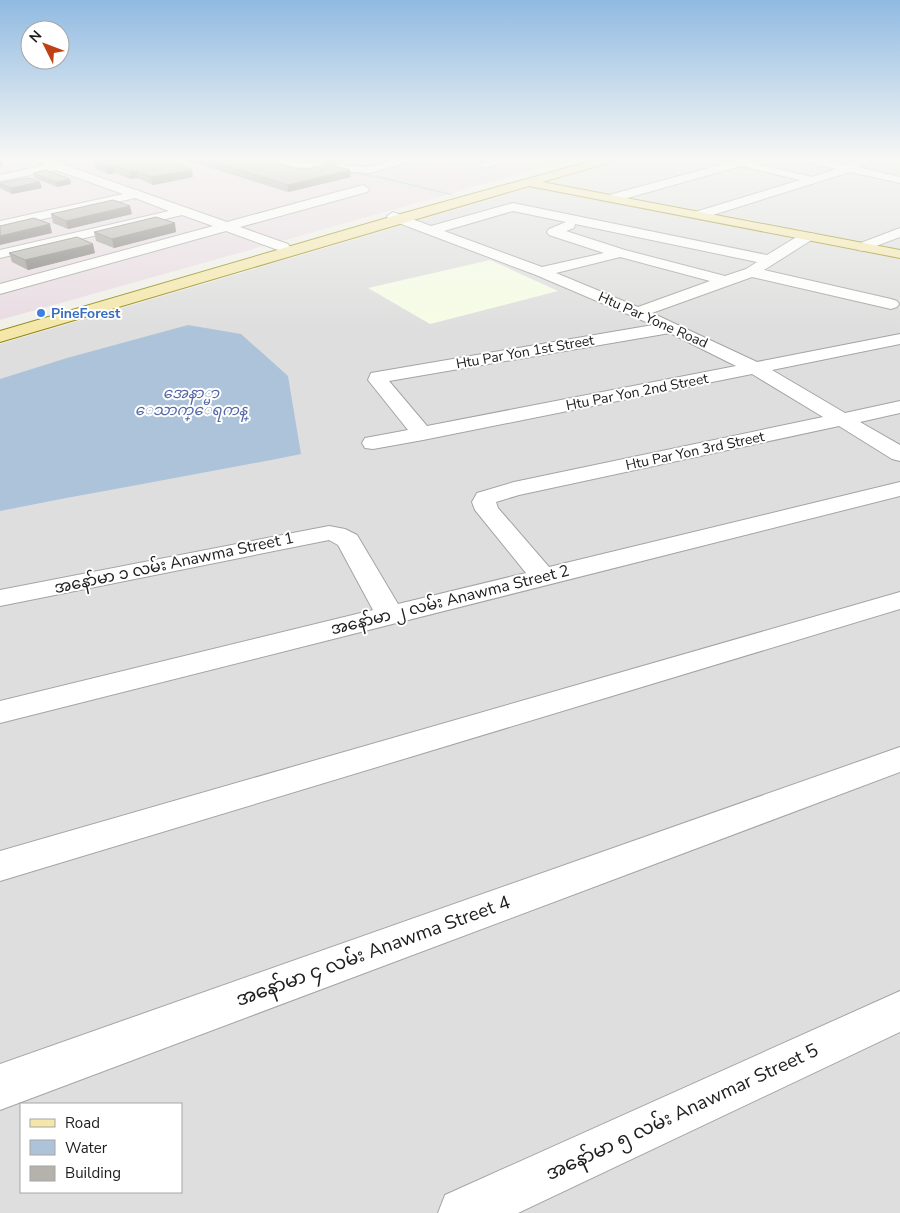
<svg xmlns="http://www.w3.org/2000/svg" width="900" height="1213" font-family="'Nunito Sans','Noto Sans Myanmar',sans-serif">
<style>
.residential{fill:#dedede;fill-rule:evenodd}
.industrial{fill:#e8dbe2}
.education{fill:#f6fce5}
.water{fill:#adc3d9}
.lines{fill:none;stroke-linecap:round;stroke-linejoin:round}
.stream{fill:#adc3d9;fill-rule:evenodd}
.minor-casing{stroke:#a4a4a4;stroke-width:2}
.major-casing{stroke:#8e860e;stroke-width:2}
.minor{fill:#fff;fill-rule:evenodd}
.major{fill:#f4e7a9;fill-rule:evenodd}
.wall{fill:#9c9993}
.shaded-wall{fill:#7f7d78}
.building{fill:#b5b2ab;stroke:#7f7d78}
.shop-dot{fill:#3f7fe0;stroke:#fff;stroke-width:2}
.labels{text-anchor:middle;dominant-baseline:central;stroke-width:4;stroke-linejoin:round;paint-order:stroke}
.far-shop-label{font-size:14px;font-weight:bold;fill:#366cbe;stroke:#fff;text-anchor:start}
.far-street-label{font-size:14px;fill:#202020;stroke:#fff}
.far-water-label{font-size:15px;font-style:italic;fill:#5568a8;stroke:#fff}
.street-label{font-size:16px;fill:#202020;stroke:#fff}
.near-street-label{font-size:19px;fill:#202020;stroke:#fff}
</style>
<rect width="100%" height="100%" fill="#f0efe8"/>
<path class="residential" d="M 272,160 L 519,160 L 482,172 L 441,164 L 391,178 L 352,170 L 289,165 Z
M 622,160 L 900,160 L 900,251 L 546,183 Z
M 532,187 L 900,259 L 900,1213 L 0,1213 L 0,344 ZM 21,1104 L 181,1104 L 181,1192 L 21,1192 Z"/>
<path class="industrial" d="M 0,160 L 272,160 L 289,165 L 352,170 L 391,178 L 441,163 L 482,172 L 519,160 L 570,160 L 0,320 Z"/>
<path class="education" d="M 490,260 L 558,291 L 430,324 L 368,288 Z"/>
<path class="water" d="M 188,325 L 241,334 L 288,376 L 301,454 C 201,474 100,491 0,511 L 0,379 L 67,358 Z"/>
<g class="lines">
<path class="stream" d="M 288,167 L 315,168 L 316,169 L 315,170 L 287,169 Z
M 341,170 L 379,176 L 452,194 L 450,195 L 379,178 L 340,172 Z"/>
<defs>
<path id="minor" d="M 35,160 L 51,160 L 62,164 L 227,222 L 363,185 L 369,189 L 367,192 L 240,227 L 288,244 L 290,247 L 288,250 L 278,250 L 226,231 L 0,294 L 0,284 L 213,226 L 182,215 L 0,258 L 0,250 L 169,211 L 135,198 L 0,229 L 0,221 L 123,194 L 56,170 L 0,181 L 0,175 L 45,165 Z
M 274,160 L 370,167 L 393,160 L 410,160 L 409,162 L 370,173 L 293,167 L 275,162 Z
M 490,160 L 508,160 L 507,162 L 485,168 L 479,165 Z
M 738,160 L 756,160 L 754,163 L 812,177 L 836,169 L 805,162 L 804,160 L 825,160 L 846,165 L 856,160 L 871,160 L 858,167 L 900,177 L 900,183 L 850,172 L 700,219 L 694,215 L 695,212 L 800,180 L 741,166 L 613,202 L 607,198 L 609,195 Z
M 513,203 L 767,255 L 803,233 L 813,233 L 815,236 L 813,239 L 764,270 L 891,299 L 897,301 L 899,304 L 897,307 L 891,309 L 752,277 L 652,313 L 757,362 L 900,334 L 900,344 L 772,370 L 845,413 L 900,401 L 900,413 L 860,422 L 900,445 L 900,461 L 892,459 L 839,426 L 519,495 L 496,502 L 498,508 L 549,567 L 900,482 L 900,496 L 0,723 L 0,701 L 373,610 L 338,545 L 329,540 L 0,606 L 0,590 L 329,526 L 345,529 L 357,535 L 398,604 L 526,573 L 475,510 L 472,502 L 477,493 L 514,482 L 823,417 L 752,374 L 423,440 L 373,449 L 365,448 L 362,443 L 365,438 L 408,430 L 368,380 L 371,373 L 653,325 L 536,275 L 388,219 L 387,216 L 393,212 L 431,226 ZM 513,211 L 566,222 L 549,229 L 547,232 L 549,235 L 604,253 L 542,267 L 444,231 ZM 575,224 L 757,262 L 746,269 L 725,276 L 625,250 L 566,231 L 574,228 ZM 620,257 L 710,281 L 638,307 L 556,273 ZM 670,333 L 736,366 L 427,426 L 389,381 Z
M 900,228 L 900,237 L 863,251 L 858,250 L 856,247 L 858,244 Z
M 900,592 L 900,609 L 0,881 L 0,851 Z
M 900,747 L 900,772 L 0,1110 L 0,1064 Z
M 900,991 L 900,1032 L 518,1213 L 438,1213 L 445,1195 Z"/>
<path id="major" d="M 595,160 L 613,160 L 612,162 L 542,182 L 900,250 L 900,258 L 529,186 L 0,342 L 0,331 L 397,215 Z"/>
</defs>
<use href="#minor" class="minor-casing"/>
<use href="#major" class="major-casing"/>
<use href="#minor" class="minor"/>
<use href="#major" class="major"/>
</g>
<path class="wall" d="M 99,160 L 167,160 L 193,177 L 153,185 L 138,178 L 130,179 L 116,173 L 108,174 L 96,169 L 94,162 L 99,161 Z
M 185,160 L 269,160 L 302,170 L 351,177 L 288,192 Z
M 316,160 L 348,160 L 334,164 Z
M 33,173 L 71,184 L 57,187 L 34,178 Z
M 0,183 L 42,188 L 12,194 L 0,188 Z
M 51,214 L 132,214 L 68,229 L 53,223 Z
M 94,232 L 176,232 L 114,248 L 96,241 Z
M 9,253 L 95,253 L 28,270 L 12,262 Z"/>
<path class="shaded-wall" d="M 0,160 L 1,160 L 3,167 L 0,167 Z
M 334,160 L 348,160 L 334,164 Z
M 114,166 L 116,173 L 108,174 L 106,167 Z
M 192,170 L 193,177 L 153,185 L 151,177 Z
M 350,170 L 351,177 L 288,192 L 288,185 Z
M 129,171 L 137,171 L 138,178 L 130,179 Z
M 70,179 L 71,184 L 57,187 L 56,182 Z
M 40,182 L 42,188 L 12,194 L 11,188 Z
M 130,206 L 132,214 L 68,229 L 66,221 Z
M 175,223 L 176,232 L 114,248 L 112,239 Z
M 50,224 L 52,233 L 0,245 L 0,236 Z
M 93,244 L 95,253 L 28,270 L 25,260 Z"/>
<path class="building" d="M 104,160 L 167,160 L 192,170 L 151,177 L 137,171 L 129,171 L 114,166 L 106,167 L 94,162 Z
M 207,160 L 269,160 L 302,170 L 328,164 L 350,170 L 288,185 Z
M 46,170 L 70,179 L 56,182 L 33,173 Z
M 28,178 L 40,182 L 11,188 L 0,184 L 0,183 Z
M 113,200 L 130,206 L 66,221 L 51,214 Z
M 156,217 L 175,223 L 112,239 L 94,232 Z
M 34,218 L 50,224 L 0,236 L 0,226 Z
M 77,237 L 93,244 L 25,260 L 9,253 Z"/>
<linearGradient id="sky" x2="0" y2="1"><stop stop-color="#90bae2"/><stop offset="0.48" stop-color="#f8f8f5"/><stop offset="1" stop-color="#f8f8f5" stop-opacity="0"/></linearGradient>
<rect width="900" height="330" fill="url(#sky)"/>
<circle class="shop-dot" cx="41" cy="313" r="5"/>
<g class="labels">
<g class="far-shop-label">
<text x="51" y="313">PineForest</text>
</g>
<g class="far-street-label">
<text transform="translate(653 320) rotate(24)">Htu Par Yone Road</text>
<text transform="translate(525 352) rotate(-10)">Htu Par Yon 1st Street</text>
<text transform="translate(637 392) rotate(-11)">Htu Par Yon 2nd Street</text>
<text transform="translate(695 451) rotate(-12)">Htu Par Yon 3rd Street</text>
</g>
<g class="far-water-label">
<text x="191" y="393">အေနာ္မာ<tspan x="191" dy="17">ေသာက္ေရကန္</tspan></text>
</g>
<g class="street-label">
<text transform="translate(174 563) rotate(-12)">အနော်မာ ၁ လမ်း Anawma Street 1</text>
<text transform="translate(450 600) rotate(-14)">အနော်မာ ၂ လမ်း Anawma Street 2</text>
</g>
<g class="near-street-label">
<text transform="translate(373 951) rotate(-20)">အနော်မာ ၄ လမ်း Anawma Street 4</text>
<text transform="translate(682 1112) rotate(-25)">အနော်မာ ၅ လမ်း Anawmar Street 5</text>
</g>
</g>
<rect x="20" y="1103" width="162" height="90" fill="#ffffff" stroke="#a6a6a6"/>
<rect x="30" y="1119" width="25" height="8" fill="#f4e7a9" stroke="#a6a6a6"/>
<text x="65" y="1128" font-size="15" fill="#202020">Road</text>
<rect x="30" y="1140" width="25" height="15" fill="#adc3d9" stroke="#a6a6a6"/>
<text x="65" y="1153" font-size="15" fill="#202020">Water</text>
<rect x="30" y="1166" width="25" height="15" fill="#b5b2ab" stroke="#a6a6a6"/>
<text x="65" y="1178" font-size="15" fill="#202020">Building</text>
<g transform="translate(45 45) rotate(312)"><circle r="24" fill="#ffffff" stroke="#a6a6a6"/>
<path d="M0-4L9 19L0 12L-9 19Z" fill="#be4113"/>
<text y="-8" font-size="14" font-weight="bold" text-anchor="middle" fill="#202020">N</text>
</g>
</svg>
